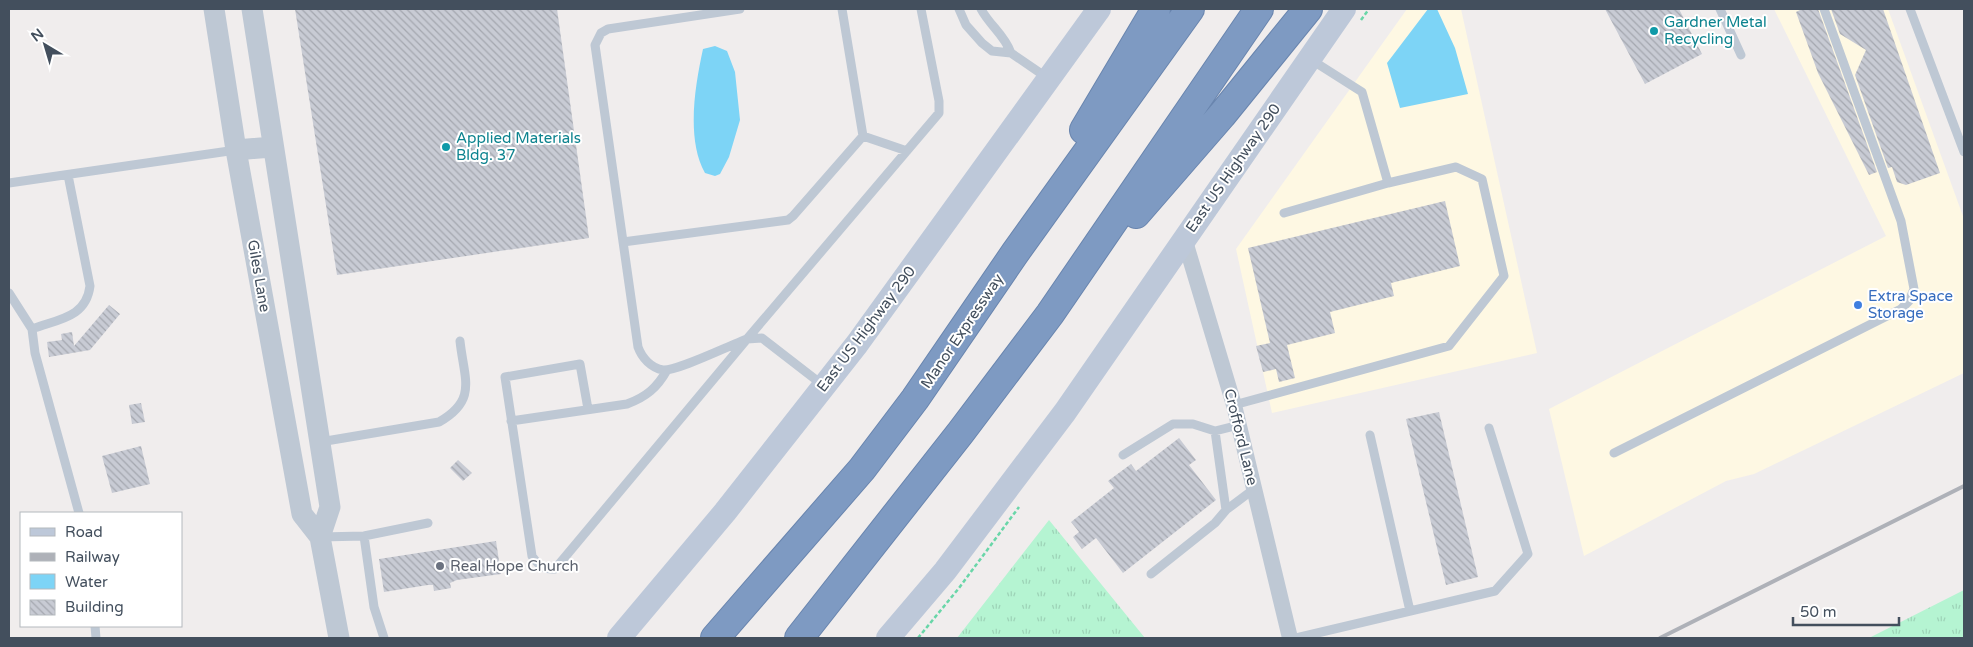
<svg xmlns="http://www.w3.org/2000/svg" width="1973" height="647" font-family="'Varela Round',sans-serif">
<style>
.commercial{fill:#fef8e3}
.grass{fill:url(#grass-tufts)}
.water{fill:#7dd4f6}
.building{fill:url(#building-back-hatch)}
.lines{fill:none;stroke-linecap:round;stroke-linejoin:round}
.motorway-casing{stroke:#6985ae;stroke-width:30}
.path{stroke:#69d6a8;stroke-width:2.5;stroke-dasharray:4 2.5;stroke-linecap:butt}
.service{stroke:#bec8d4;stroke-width:9}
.minor{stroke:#bec8d4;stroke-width:16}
.tertiary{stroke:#bec8d4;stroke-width:21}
.secondary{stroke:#bdc8d9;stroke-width:24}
.motorway{stroke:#7e9ac2;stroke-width:28}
.rail{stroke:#aeb1b8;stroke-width:4}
.culture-dot{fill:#0f9aa8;stroke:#fff;stroke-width:2}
.shop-dot{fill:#3f7fe0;stroke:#fff;stroke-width:2}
.worship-dot{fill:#6b7280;stroke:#fff;stroke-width:2}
.labels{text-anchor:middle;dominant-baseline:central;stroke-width:4;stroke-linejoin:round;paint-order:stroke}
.culture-label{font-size:15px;fill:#0d838f;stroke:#fff;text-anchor:start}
.street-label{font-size:15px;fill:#434f5d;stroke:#fff}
.shop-label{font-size:15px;fill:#366cbe;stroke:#fff;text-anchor:start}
.worship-label{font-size:15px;fill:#5b616d;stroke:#fff;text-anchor:start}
</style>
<defs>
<pattern id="grass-tufts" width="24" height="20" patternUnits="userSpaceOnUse" patternTransform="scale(1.25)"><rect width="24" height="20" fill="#b5f4d2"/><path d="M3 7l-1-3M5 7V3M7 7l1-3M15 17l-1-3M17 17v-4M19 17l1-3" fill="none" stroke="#9dd3b7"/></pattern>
<pattern id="building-back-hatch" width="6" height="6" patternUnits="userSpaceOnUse" patternTransform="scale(1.25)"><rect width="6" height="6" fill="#c8cbd4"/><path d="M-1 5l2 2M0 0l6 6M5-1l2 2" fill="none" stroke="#a4a7af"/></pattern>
</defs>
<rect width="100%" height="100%" fill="#f0eded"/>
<path class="commercial" d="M 1407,9 L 1461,9 L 1537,353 L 1272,413 L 1236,249 Z
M 1774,9 L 1888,9 L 1964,219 L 1964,373 L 1754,474 L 1726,481 L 1584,556 L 1549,409 L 1886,236 Z"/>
<path class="grass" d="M 1049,520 L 1145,638 L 957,638 Z
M 1964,590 L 1964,638 L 1869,638 Z"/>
<path class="water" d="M 1428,9 L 1437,9 L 1455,48 L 1468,94 L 1400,108 L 1387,63 Z
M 715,46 L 727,51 L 735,72 L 740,120 L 729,157 L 720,174 L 715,176 L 705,173 C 686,139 695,86 703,49 Z"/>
<path class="building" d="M 295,9 L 557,9 L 589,238 L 337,275 Z
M 1605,9 L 1679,9 L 1702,54 L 1645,84 Z
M 1798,9 L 1818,9 L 1877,172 L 1869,175 L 1818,73 L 1796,12 L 1800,10 Z
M 1831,9 L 1883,9 L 1940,173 L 1906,185 L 1897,182 L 1892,167 L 1888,168 L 1855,75 L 1866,50 L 1840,34 Z
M 1445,201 L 1460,266 L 1391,283 L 1394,296 L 1330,312 L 1335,333 L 1287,345 L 1295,378 L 1279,382 L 1276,369 L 1263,372 L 1256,346 L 1270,343 L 1248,248 Z
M 109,305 L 120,314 L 90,350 L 49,357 L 47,342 L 62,340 L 61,334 L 72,332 L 74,346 Z
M 141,403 L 145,422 L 132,424 L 129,405 Z
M 1439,412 L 1478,577 L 1446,585 L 1406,419 Z
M 1179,438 L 1196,460 L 1189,465 L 1216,500 L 1123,573 L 1096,538 L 1082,549 L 1073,537 L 1079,532 L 1071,522 L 1114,488 L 1108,481 L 1131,464 L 1136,471 Z
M 141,446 L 150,484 L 112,493 L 102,456 Z
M 458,460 L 472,473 L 463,481 L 450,468 Z
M 496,541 L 501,574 L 457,580 L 450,583 L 451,588 L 434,591 L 433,585 L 428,585 L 384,592 L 379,559 Z"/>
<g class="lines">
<defs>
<path id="motorway" d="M 1084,130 L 1156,9
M 1136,214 L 1222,115 L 1308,9
M 715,638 L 862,469 L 915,399 L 1015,253 L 1190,9
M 799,638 L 961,432 L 1050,314 L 1259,9"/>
</defs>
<use href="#motorway" class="motorway-casing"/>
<path class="path" d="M 1361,20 L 1369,9
M 918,638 L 959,588 L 1019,507"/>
<path class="service" d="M 740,9 L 608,29 L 601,33 L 595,45 L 638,347 C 642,358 651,368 663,370 C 678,371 730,345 747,339 L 762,338 L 824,386
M 959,9 L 966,25 L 982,43 L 992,51 L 1011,53 L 1049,79
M 981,9 C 990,26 1004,34 1011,53
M 1720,9 L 1741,55
M 1910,9 L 1964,152
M 863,136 L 907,151
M 9,183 L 236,150
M 1284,213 L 1388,183
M 623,242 L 788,220 L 793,216 L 863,136 L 842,9
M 9,293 L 32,329 C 58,319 86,318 90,286 L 68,175
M 32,329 L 35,353 L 79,513
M 1234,405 L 1449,346 L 1504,276 L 1482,179 L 1456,167 L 1388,183 L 1362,92 L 1310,59
M 588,409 L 580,364 L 505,377 L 532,556 C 538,565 544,570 555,569 L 747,339 L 939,113 L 939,101 L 921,9
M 511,421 L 627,404 C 646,397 657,388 667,370
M 1370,435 L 1410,611
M 320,442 L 439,422 C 478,400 464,379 460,341
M 1614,453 L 1901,309 L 1909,301 L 1914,289 L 1901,221 L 1824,9
M 1123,455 L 1173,424 L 1193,424 L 1215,431 L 1239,425
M 1226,510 L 1254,489
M 364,536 L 374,607 L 384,638
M 320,537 L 364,536 L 428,523
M 1151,574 L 1215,523 L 1226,510 L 1215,431
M 95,626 L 96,638
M 1296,638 L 1495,591 L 1528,554 L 1489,428"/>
<path class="minor" d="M 1184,238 L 1234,405 L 1290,638"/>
<path class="tertiary" d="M 214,9 L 236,150 L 302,514 L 320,537
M 252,9 L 330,507 L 320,537 L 339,638
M 236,150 L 272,147"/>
<path class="secondary" d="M 619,638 L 725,512 L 857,344 L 1099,9
M 888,638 L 945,571 L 1065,412 L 1344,9"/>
<use href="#motorway" class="motorway"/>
<path class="rail" d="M 1660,638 L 1964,486"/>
</g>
<g class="culture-dot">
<circle cx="1654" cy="31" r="5"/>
<circle cx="446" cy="147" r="5"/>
</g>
<circle class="shop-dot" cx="1858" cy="305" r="5"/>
<circle class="worship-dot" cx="440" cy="566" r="5"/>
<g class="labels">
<g class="culture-label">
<text x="1664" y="22">Gardner Metal<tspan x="1664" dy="17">Recycling</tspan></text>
<text x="456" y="138">Applied Materials<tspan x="456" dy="17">Bldg. 37</tspan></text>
</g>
<g class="street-label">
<text transform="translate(1233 168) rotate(-55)">East US Highway 290</text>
<text transform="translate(259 276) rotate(80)">Giles Lane</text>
<text transform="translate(866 329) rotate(-53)">East US Highway 290</text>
<text transform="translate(962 331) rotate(-56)">Manor Expressway</text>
<text transform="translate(1241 437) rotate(76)">Crofford Lane</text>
</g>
<g class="shop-label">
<text x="1868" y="296">Extra Space<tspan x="1868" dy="17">Storage</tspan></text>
</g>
<g class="worship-label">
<text x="450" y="566">Real Hope Church</text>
</g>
</g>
<rect width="1973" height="647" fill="none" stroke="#434f5d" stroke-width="20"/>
<rect x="20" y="512" width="162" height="115" fill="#ffffff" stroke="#b4b9be"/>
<rect x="30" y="528" width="25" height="8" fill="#bdc8d9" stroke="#b4b9be"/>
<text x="65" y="537" font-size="15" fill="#434f5d">Road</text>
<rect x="30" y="553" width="25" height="8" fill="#aeb1b8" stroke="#b4b9be"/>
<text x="65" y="562" font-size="15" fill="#434f5d">Railway</text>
<rect x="30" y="574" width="25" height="15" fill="#7dd4f6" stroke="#b4b9be"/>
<text x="65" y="587" font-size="15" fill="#434f5d">Water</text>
<rect x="30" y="600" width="25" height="15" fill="url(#building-back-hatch)" stroke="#b4b9be"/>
<text x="65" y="612" font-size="15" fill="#434f5d">Building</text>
<g transform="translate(45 45) rotate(322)" stroke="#ffffff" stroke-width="4" paint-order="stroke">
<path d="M0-4L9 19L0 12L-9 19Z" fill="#434f5d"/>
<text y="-8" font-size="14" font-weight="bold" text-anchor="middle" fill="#434f5d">N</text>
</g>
<path d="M1793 617v8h106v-8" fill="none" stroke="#434f5d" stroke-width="2.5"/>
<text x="1800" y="617" font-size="15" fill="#434f5d" stroke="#ffffff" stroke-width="4" paint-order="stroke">50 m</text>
</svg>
